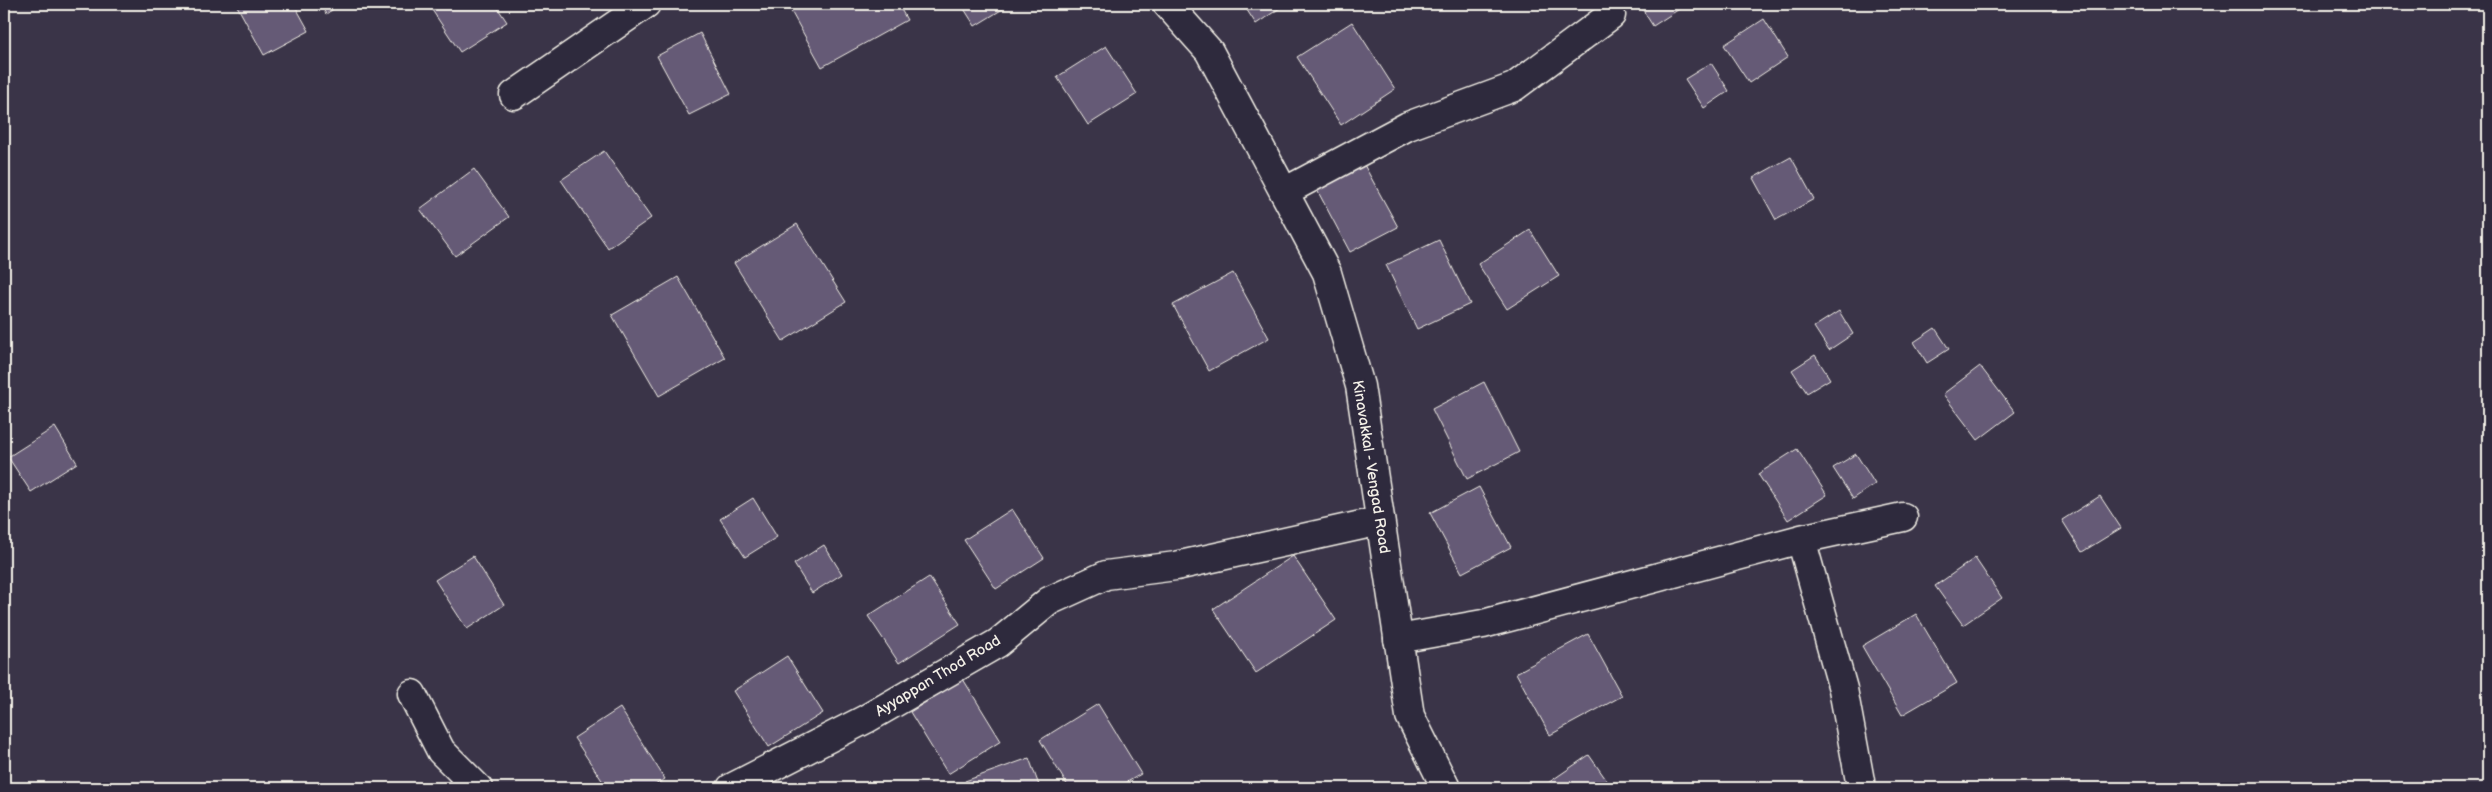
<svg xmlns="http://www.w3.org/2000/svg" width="2492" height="792" font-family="'Balsamiq Sans',sans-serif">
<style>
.building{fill:#655a76;stroke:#f4f1e8}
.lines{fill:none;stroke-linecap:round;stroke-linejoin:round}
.street-casing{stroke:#f4f1e8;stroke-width:31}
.secondary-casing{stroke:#f4f1e8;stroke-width:31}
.street{stroke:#2f2a3d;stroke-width:28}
.secondary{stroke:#2f2a3d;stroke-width:28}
.labels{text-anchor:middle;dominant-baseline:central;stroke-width:4.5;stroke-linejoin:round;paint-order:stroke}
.street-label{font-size:15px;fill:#f4f1e8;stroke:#2f2a3d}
</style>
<rect width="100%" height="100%" fill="#3a3448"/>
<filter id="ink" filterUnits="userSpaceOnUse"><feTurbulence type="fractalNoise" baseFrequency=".02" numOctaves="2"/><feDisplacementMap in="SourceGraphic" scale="10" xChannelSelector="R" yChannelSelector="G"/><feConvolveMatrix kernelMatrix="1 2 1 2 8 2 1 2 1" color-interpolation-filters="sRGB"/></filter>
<g filter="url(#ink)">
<path class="building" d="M 236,4 L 294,4 L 309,31 L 264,55 Z
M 320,4 L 341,4 L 326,14 Z
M 435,4 L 495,4 L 507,22 L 460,52 L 430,7 Z
M 787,4 L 898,4 L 907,20 L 822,67 Z
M 961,4 L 1011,4 L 975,26 Z
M 1243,4 L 1286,4 L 1256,24 Z
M 1639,4 L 1687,4 L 1653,26 Z
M 1764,19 L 1788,57 L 1749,83 L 1724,45 Z
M 1352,22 L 1395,89 L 1341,125 L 1297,57 Z
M 700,33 L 731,94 L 689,115 L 657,56 Z
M 1106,46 L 1137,94 L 1088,125 L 1057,77 Z
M 1711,63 L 1729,91 L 1704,108 L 1685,79 Z
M 604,151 L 651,218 L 608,248 L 561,180 Z
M 1791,157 L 1814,199 L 1776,220 L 1753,178 Z
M 1363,163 L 1398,227 L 1350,252 L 1316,188 Z
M 474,169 L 509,217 L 455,256 L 420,209 Z
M 797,224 L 846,302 L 783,341 L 734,263 Z
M 1530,230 L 1559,276 L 1507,309 L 1478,264 Z
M 1439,240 L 1470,304 L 1417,329 L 1386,265 Z
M 1233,273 L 1269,338 L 1209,371 L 1173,305 Z
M 678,277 L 725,358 L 659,396 L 612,315 Z
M 1839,311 L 1853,334 L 1829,350 L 1814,327 Z
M 1935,328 L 1949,349 L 1927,363 L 1914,342 Z
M 1815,355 L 1830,379 L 1807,393 L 1792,370 Z
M 1980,366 L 2015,412 L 1978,440 L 1943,394 Z
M 1484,382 L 1519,452 L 1467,479 L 1432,409 Z
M 55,427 L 77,463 L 31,492 L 8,457 Z
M 1797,449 L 1827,495 L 1788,520 L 1758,474 Z
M 1856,454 L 1875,484 L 1853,499 L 1833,468 Z
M 1479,487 L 1511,547 L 1462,573 L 1430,513 Z
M 2100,496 L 2121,528 L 2082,552 L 2062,520 Z
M 753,498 L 777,537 L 745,557 L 720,519 Z
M 1012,509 L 1044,558 L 996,589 L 964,540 Z
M 824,545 L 842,574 L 812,593 L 794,564 Z
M 473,556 L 504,605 L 467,629 L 435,580 Z
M 1293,556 L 1336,620 L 1256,673 L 1213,609 Z
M 1975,558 L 2002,598 L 1963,625 L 1935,586 Z
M 929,577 L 960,624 L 899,663 L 868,616 Z
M 1916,614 L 1957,683 L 1902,715 L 1862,646 Z
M 1588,634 L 1622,696 L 1550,735 L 1516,673 Z
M 787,656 L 823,713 L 769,747 L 733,691 Z
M 963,679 L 1001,741 L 948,774 L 910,712 Z
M 1098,704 L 1141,774 L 1117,788 L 1069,788 L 1040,740 Z
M 620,708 L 665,779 L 650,788 L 607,788 L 574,738 Z
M 1589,755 L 1612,788 L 1547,788 L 1545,785 Z
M 1029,758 L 1040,788 L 967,788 L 965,781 Z"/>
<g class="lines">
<defs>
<path id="street" d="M 514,95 L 646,4
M 1284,192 L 1408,126 L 1514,87 L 1611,15
M 1801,539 L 1843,689 L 1860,781
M 1398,639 L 1483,624 L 1801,539 L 1903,517
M 412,694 L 441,751 L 478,788
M 731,788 L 866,719 L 998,643 L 1049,601 L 1106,575 L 1176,566 L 1380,521"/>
<path id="secondary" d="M 1167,4 L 1209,51 L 1327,273 L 1360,386 L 1410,716 L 1446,788"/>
</defs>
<use href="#street" class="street-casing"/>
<use href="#secondary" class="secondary-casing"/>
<use href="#street" class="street"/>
<use href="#secondary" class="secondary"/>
</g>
</g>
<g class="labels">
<g class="street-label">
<text transform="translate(1371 467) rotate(81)">Kinavakkal - Vengad Road</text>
<text transform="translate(938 676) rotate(-31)">Ayyappan Thod Road</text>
</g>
</g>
<rect width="2492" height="792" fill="none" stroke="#2f2a3d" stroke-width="20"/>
<rect x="10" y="10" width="2472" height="772" fill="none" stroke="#f4f1e8" stroke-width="2" filter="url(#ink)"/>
</svg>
